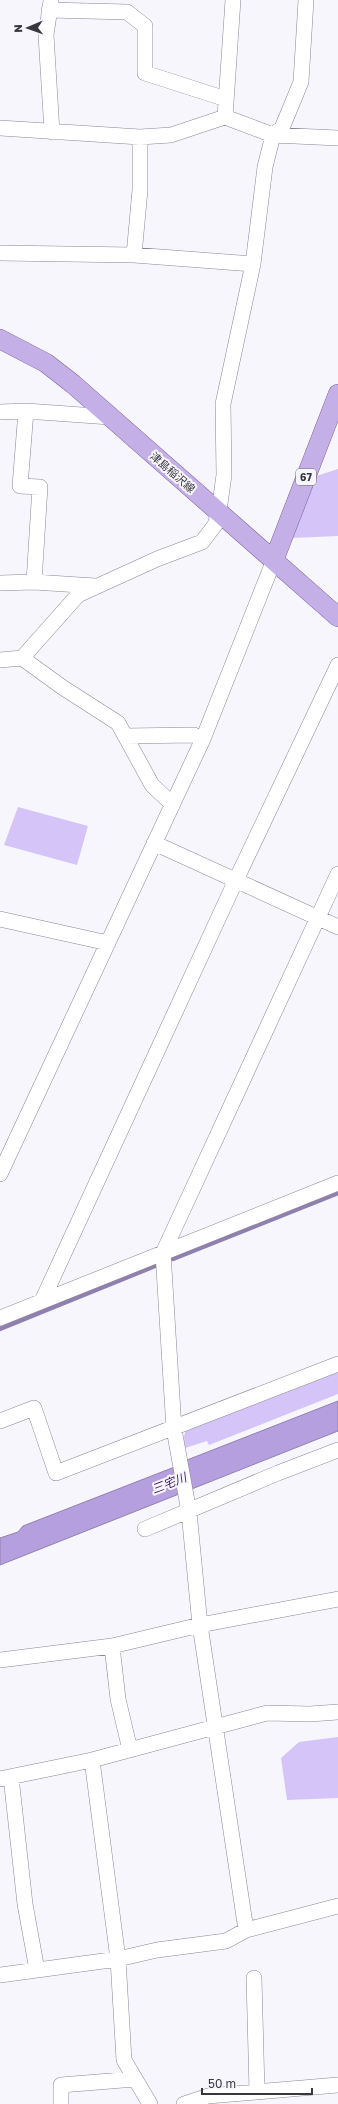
<svg xmlns="http://www.w3.org/2000/svg" width="338" height="2104" font-family="'Golos Text','Noto Sans JP',sans-serif">
<style>
.green{fill:#d5c4f7}
.water{fill:#b59fdf;stroke:#9080af}
.lines{fill:none;stroke-linecap:round;stroke-linejoin:round}
.stream{stroke:#9080af;stroke-width:4.5}
.minor-casing{stroke:#8b8696;stroke-width:16}
.major-casing{stroke:#7962a1;stroke-width:20}
.minor{stroke:#fff;stroke-width:15}
.major{stroke:#c4afe7;stroke-width:19}
.labels{text-anchor:middle;dominant-baseline:central;stroke-width:4;stroke-linejoin:round;paint-order:stroke}
.shield{fill:#f8f6fd;stroke:#727077;stroke-width:1}
.shield-label{font-size:10px;font-weight:bold;fill:#39373e}
.street-label{font-size:11px;fill:#39373e;stroke:#f8f6fd}
.water-label{font-size:12px;font-style:italic;fill:#3d1c65;stroke:#f8f6fd}
</style>
<rect width="100%" height="100%" fill="#f8f6fd"/>
<path class="green" d="M 338,469 L 338,536 L 292,538 L 316,476 Z
M 18,807 L 88,826 L 77,865 L 4,845 Z
M 338,1370 L 338,1394 L 209,1445 L 207,1441 L 185,1448 L 184,1437 L 186,1428 Z
M 338,1737 L 338,1798 L 287,1800 L 281,1758 L 299,1742 Z"/>
<path class="water" d="M 338,1401 L 338,1431 L 0,1565 L 0,1538 L 18,1532 L 23,1526 L 172,1468 L 187,1460 Z"/>
<g class="lines">
<path class="stream" d="M 173,1259 L 338,1193
M 0,1329 L 155,1266"/>
<defs>
<path id="minor" d="M 51,1 L 46,35 L 52,132
M 49,10 L 127,12 L 145,26 L 145,73 L 226,99
M 225,117 L 273,135 L 338,138
M 0,128 L 140,137 L 171,135 L 225,117 L 233,0
M 0,253 L 134,255 L 253,264
M 134,255 L 140,190 L 140,137
M 0,412 L 26,411
M 34,582 L 40,487 L 20,486 L 26,411 L 110,417
M 0,583 L 34,582 L 95,586
M 22,658 L 78,595 L 157,559 L 202,542 L 215,525 L 219,511 L 224,475 L 223,404 L 253,264 L 265,167 L 273,135 L 282,128 L 301,82 L 306,0
M 0,660 L 22,658 L 62,687 L 118,723 L 152,785 L 172,804
M 125,736 L 194,735 L 203,739
M 154,843 L 338,927
M 0,919 L 108,943
M 0,1174 L 203,739 L 274,560
M 42,1301 L 236,880 L 338,665
M 0,1318 L 338,1183
M 0,1421 L 34,1408 L 56,1473 L 338,1364
M 145,1529 L 278,1473 L 338,1450
M 112,1646 L 118,1699 L 130,1750
M 0,1660 L 112,1646 L 200,1625 L 338,1599
M 92,1760 L 118,1959 L 124,2060 L 150,2104
M 11,1777 L 25,1904 L 37,1970
M 0,1779 L 92,1760 L 267,1713 L 310,1714 L 338,1712
M 246,1930 L 200,1625 L 189,1512 L 174,1429 L 163,1253 L 338,874
M 0,1975 L 118,1959 L 157,1950 L 226,1941 L 246,1930 L 338,1906
M 254,1978 L 257,2091
M 61,2104 L 61,2085 L 135,2079
M 184,2104 L 208,2096 L 338,2085"/>
<path id="major" d="M 0,339 L 46,363 L 73,384 L 338,617
M 274,560 L 338,394"/>
</defs>
<use href="#minor" class="minor-casing"/>
<use href="#major" class="major-casing"/>
<use href="#minor" class="minor"/>
<use href="#major" class="major"/>
</g>
<g class="labels">
<rect class="shield" x="296" y="469" width="20" height="16" rx="3"/>
<g class="shield-label">
<text x="306" y="477">67</text>
</g>
<g class="street-label">
<text transform="translate(173 472) rotate(41)">津島稲沢線</text>
</g>
<g class="water-label">
<text transform="translate(169 1483) rotate(-21)">三宅川</text>
</g>
</g>
<g transform="translate(28 28) rotate(268)" stroke="#f8f6fd" stroke-width="3" paint-order="stroke">
<path d="M0-3L7 15L0 10L-7 15Z" fill="#39373e"/>
<text y="-6" font-size="11" font-weight="bold" text-anchor="middle" fill="#39373e">N</text>
</g>
<path d="M202 2088v6h110v-6" fill="none" stroke="#39373e" stroke-width="2"/>
<text x="208" y="2088" font-size="12" fill="#39373e" stroke="#f8f6fd" stroke-width="3" paint-order="stroke">50 m</text>
</svg>
